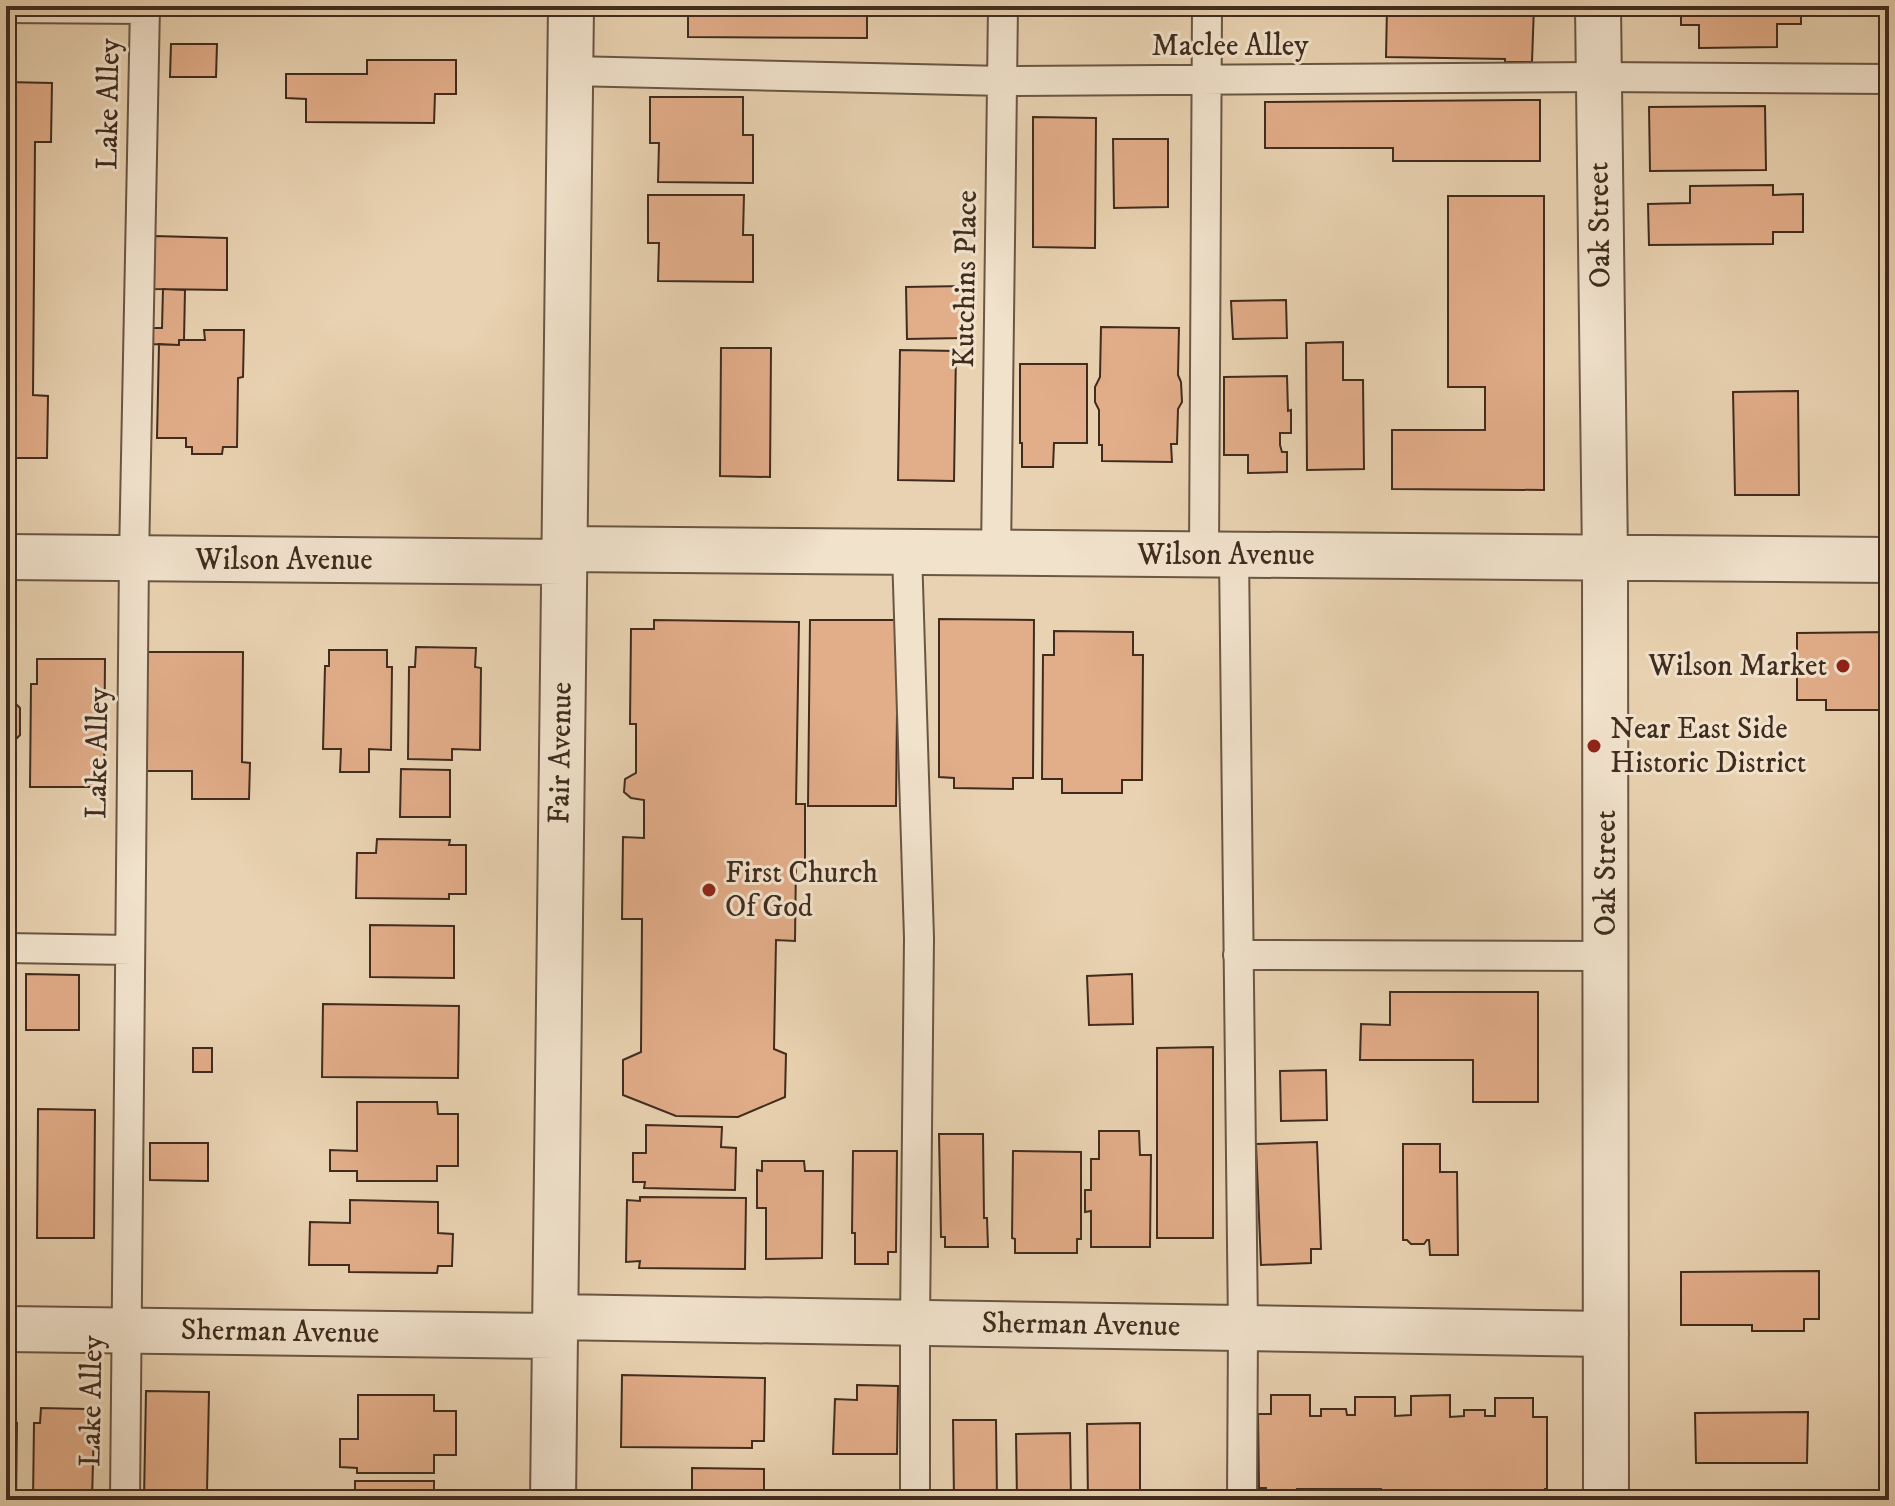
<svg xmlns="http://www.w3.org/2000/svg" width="1895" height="1506" font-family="'IM FELL DW Pica',serif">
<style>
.building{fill:#e2ad89;stroke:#402c1f;stroke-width:2}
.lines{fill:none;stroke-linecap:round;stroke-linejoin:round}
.lane-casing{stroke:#6a5644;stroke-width:32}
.street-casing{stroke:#6a5644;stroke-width:48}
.lane{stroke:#f1e2cc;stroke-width:28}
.street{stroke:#f1e2cc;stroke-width:44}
.poi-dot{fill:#8f2418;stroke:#f1e2cc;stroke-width:3}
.labels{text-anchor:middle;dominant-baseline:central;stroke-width:6;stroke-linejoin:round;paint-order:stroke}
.street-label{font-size:30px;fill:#402c1f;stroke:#f1e2cc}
.poi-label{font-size:30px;fill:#402c1f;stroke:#f1e2cc;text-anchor:start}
</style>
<rect width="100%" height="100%" fill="#e9d2b1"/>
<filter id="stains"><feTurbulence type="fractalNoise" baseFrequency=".0025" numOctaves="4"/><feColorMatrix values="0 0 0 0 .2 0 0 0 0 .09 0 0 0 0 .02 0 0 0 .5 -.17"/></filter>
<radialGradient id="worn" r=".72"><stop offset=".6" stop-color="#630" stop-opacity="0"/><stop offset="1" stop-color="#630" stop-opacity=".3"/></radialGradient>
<path class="building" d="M 688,6 L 867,6 L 867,38 L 688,37 Z
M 1340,6 L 1363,6 L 1363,11 L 1340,11 Z
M 1520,6 L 1534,6 L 1532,62 L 1505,62 L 1505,59 L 1386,57 L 1387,7 L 1520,8 Z
M 1681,6 L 1801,6 L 1801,24 L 1777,24 L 1777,47 L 1699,48 L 1699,25 L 1681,25 Z
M 171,44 L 217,44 L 216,77 L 170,77 Z
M 367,60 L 456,60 L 456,94 L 435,94 L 434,123 L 306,122 L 306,99 L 286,98 L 286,74 L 367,74 Z
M 6,82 L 52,83 L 51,142 L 35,142 L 33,395 L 48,396 L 47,458 L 6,458 Z
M 650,97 L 743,97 L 743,135 L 753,135 L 753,183 L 658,182 L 659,143 L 650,143 Z
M 1540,100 L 1540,161 L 1393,161 L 1393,148 L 1265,148 L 1265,102 Z
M 1765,106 L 1766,170 L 1650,171 L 1649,107 Z
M 1033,117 L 1096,118 L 1095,248 L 1033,247 Z
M 1113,139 L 1168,139 L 1168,207 L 1114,208 Z
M 1773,185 L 1773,195 L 1803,194 L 1803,232 L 1773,232 L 1773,244 L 1649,245 L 1648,204 L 1690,203 L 1690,186 Z
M 648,195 L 744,195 L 743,235 L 753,235 L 753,282 L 658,281 L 659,243 L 648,243 Z
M 1448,196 L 1544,196 L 1544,490 L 1392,489 L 1392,430 L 1485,430 L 1485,387 L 1448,387 Z
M 154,236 L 227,238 L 227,290 L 153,289 Z
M 963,286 L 963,338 L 907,339 L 906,287 Z
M 163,289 L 185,290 L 184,340 L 179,340 L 179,345 L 147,344 L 147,328 L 162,328 Z
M 1286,300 L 1287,338 L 1233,339 L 1231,301 Z
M 1101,327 L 1179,328 L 1178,375 L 1181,382 L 1182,402 L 1178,409 L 1177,444 L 1171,444 L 1172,462 L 1102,461 L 1102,445 L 1099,445 L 1099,410 L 1095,402 L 1095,387 L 1100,377 Z
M 204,330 L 244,330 L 243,377 L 238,378 L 237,447 L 223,447 L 222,454 L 192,454 L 192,447 L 186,447 L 186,438 L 157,438 L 159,344 L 179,345 L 179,340 L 205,340 Z
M 1343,342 L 1343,380 L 1363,380 L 1364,469 L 1307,470 L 1306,343 Z
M 721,348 L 771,348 L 770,477 L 720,476 Z
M 900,350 L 956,351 L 954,481 L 898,480 Z
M 1020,364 L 1087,364 L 1087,443 L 1054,443 L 1053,467 L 1022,467 L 1022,443 L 1020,443 Z
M 1287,376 L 1288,411 L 1291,410 L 1291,433 L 1280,433 L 1280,445 L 1282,452 L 1287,452 L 1287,472 L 1248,473 L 1248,455 L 1224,455 L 1224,377 Z
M 1798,391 L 1799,495 L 1735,495 L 1733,392 Z
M 939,619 L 1034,620 L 1033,778 L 1013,778 L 1013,789 L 954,788 L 954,778 L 939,777 Z
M 654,620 L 799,622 L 796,804 L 805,804 L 805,861 L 796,861 L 795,941 L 776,940 L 774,1049 L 786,1054 L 785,1097 L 738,1117 L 676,1116 L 623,1095 L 623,1060 L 641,1052 L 642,919 L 622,919 L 623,837 L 644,838 L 644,800 L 631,798 L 624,792 L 625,779 L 636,773 L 636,724 L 630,724 L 631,629 L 654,629 Z
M 810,620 L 898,620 L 896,806 L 808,806 Z
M 1054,631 L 1133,632 L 1133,655 L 1143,655 L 1142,780 L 1122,780 L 1122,793 L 1062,793 L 1062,779 L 1042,779 L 1043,655 L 1054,655 Z
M 1889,632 L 1889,710 L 1826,710 L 1826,700 L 1797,700 L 1797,633 Z
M 6,646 L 13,646 L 13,701 L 20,708 L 20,735 L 13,742 L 13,758 L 6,758 Z
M 416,647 L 476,648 L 475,667 L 481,668 L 480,750 L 452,749 L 452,760 L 408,759 L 409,667 L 415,667 Z
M 329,650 L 387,650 L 387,667 L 392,667 L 391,750 L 369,749 L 369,772 L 340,772 L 341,749 L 323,749 L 325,666 L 329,666 Z
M 146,652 L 243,652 L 242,762 L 250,763 L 249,799 L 192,799 L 192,771 L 145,771 Z
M 37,659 L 105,659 L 104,787 L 30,787 L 31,684 L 37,684 Z
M 401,769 L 450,770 L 450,817 L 400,817 Z
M 377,839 L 450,840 L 449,845 L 466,845 L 466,894 L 449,894 L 449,899 L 356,898 L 357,853 L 376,853 Z
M 370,925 L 454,926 L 454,978 L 370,977 Z
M 26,974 L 79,975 L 79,1030 L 26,1030 Z
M 1132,974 L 1133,1024 L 1089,1025 L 1087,976 Z
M 6,976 L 16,976 L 16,1027 L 6,1027 Z
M 1390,992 L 1538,992 L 1538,1102 L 1473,1102 L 1473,1060 L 1360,1060 L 1361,1024 L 1390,1025 Z
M 323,1004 L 459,1006 L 458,1078 L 322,1077 Z
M 1213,1047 L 1213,1238 L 1157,1238 L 1157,1048 Z
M 193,1048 L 212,1048 L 212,1072 L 193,1072 Z
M 1326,1070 L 1327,1120 L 1281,1121 L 1280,1071 Z
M 357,1102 L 437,1102 L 438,1114 L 458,1114 L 458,1166 L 437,1166 L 437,1181 L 357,1181 L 357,1171 L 330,1171 L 330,1150 L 357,1151 Z
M 38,1109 L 95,1110 L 94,1238 L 37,1238 Z
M 6,1124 L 12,1125 L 11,1241 L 6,1241 Z
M 646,1125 L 722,1127 L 721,1147 L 736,1148 L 735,1190 L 644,1188 L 645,1182 L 633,1182 L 633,1153 L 646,1153 Z
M 1099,1131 L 1139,1131 L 1140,1155 L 1151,1155 L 1150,1247 L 1091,1247 L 1091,1211 L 1085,1212 L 1085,1190 L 1091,1190 L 1091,1159 L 1099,1159 Z
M 939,1134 L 983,1134 L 984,1218 L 987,1218 L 988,1247 L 945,1247 L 945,1237 L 941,1237 Z
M 1317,1142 L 1321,1249 L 1311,1249 L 1311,1263 L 1261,1265 L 1256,1144 Z
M 150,1143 L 208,1143 L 208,1181 L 150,1180 Z
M 1403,1144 L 1440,1144 L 1440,1172 L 1457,1172 L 1458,1255 L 1430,1255 L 1429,1240 L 1427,1240 L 1424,1244 L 1411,1244 L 1407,1240 L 1403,1240 Z
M 853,1151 L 897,1151 L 896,1252 L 888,1252 L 888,1264 L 855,1264 L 855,1233 L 852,1233 Z
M 1013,1151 L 1081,1152 L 1081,1239 L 1077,1239 L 1077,1253 L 1015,1253 L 1015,1239 L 1012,1238 Z
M 762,1161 L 804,1161 L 805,1171 L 823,1171 L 822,1258 L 766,1259 L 766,1208 L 757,1208 L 757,1170 L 762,1171 Z
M 640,1197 L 746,1198 L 745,1269 L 639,1268 L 640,1261 L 626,1262 L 627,1200 L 640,1201 Z
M 350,1200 L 438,1202 L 438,1233 L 453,1234 L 452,1266 L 438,1266 L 437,1273 L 349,1272 L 349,1265 L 309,1265 L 310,1222 L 350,1223 Z
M 1819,1271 L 1819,1319 L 1804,1319 L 1804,1331 L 1752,1331 L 1752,1325 L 1681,1325 L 1681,1272 Z
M 622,1375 L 765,1378 L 764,1441 L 752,1441 L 752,1448 L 621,1447 Z
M 857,1385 L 898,1386 L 897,1454 L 833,1454 L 835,1399 L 857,1400 Z
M 146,1391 L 209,1392 L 207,1492 L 189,1492 L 189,1500 L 144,1500 Z
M 358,1395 L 434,1395 L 434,1411 L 456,1411 L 456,1455 L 434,1455 L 434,1473 L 357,1473 L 357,1468 L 340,1467 L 340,1439 L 358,1439 Z
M 1271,1395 L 1310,1395 L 1310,1416 L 1321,1416 L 1321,1409 L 1346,1409 L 1347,1415 L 1355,1415 L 1355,1397 L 1395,1397 L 1395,1416 L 1411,1415 L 1411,1396 L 1450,1395 L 1450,1417 L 1464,1416 L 1464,1410 L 1485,1410 L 1485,1416 L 1495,1416 L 1495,1398 L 1533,1398 L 1533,1417 L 1547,1417 L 1547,1489 L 1545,1489 L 1545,1500 L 1509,1500 L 1509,1490 L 1425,1490 L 1425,1500 L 1381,1500 L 1381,1489 L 1297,1489 L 1297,1500 L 1265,1500 L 1266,1488 L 1259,1488 L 1258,1414 L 1271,1414 Z
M 6,1405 L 14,1405 L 13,1424 L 17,1423 L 16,1500 L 6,1500 Z
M 41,1408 L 87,1409 L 87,1424 L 94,1424 L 92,1500 L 33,1500 L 34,1423 L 40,1423 Z
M 1808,1412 L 1807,1463 L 1696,1463 L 1695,1413 Z
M 953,1420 L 996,1420 L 997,1500 L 954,1500 Z
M 1140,1423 L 1140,1500 L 1088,1500 L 1087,1424 Z
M 1070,1433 L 1071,1500 L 1017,1500 L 1016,1434 Z
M 692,1468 L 764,1469 L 764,1500 L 692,1500 Z
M 355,1481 L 434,1481 L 434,1496 L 455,1497 L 455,1500 L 355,1500 Z"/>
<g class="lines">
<defs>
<path id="lane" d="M 6,8 L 145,9
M 571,71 L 1003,81 L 1597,77 L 1889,79
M 907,552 L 919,938 L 915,1322 L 915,1500
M 996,553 L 1003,6
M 1204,555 L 1207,6
M 1234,555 L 1243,1328 L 1242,1500
M 6,948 L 130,950
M 1238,955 L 1606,956
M 125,1500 L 134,558 L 145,6"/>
<path id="street" d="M 1598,6 L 1605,558 L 1606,1500
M 563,549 L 1889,560
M 6,557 L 563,562
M 555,1317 L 1606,1334
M 6,1329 L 555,1336
M 553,1500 L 571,6"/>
</defs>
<use href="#lane" class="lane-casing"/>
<use href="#street" class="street-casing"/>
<use href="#lane" class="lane"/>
<use href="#street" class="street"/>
</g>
<g class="poi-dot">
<circle cx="1843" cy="666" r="8"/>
<circle cx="1594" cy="746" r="8"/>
<circle cx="709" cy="890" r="8"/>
</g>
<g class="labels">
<g class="street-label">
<text x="1230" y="46">Maclee Alley</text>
<text transform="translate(109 104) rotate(-89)">Lake Alley</text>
<text transform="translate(1600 225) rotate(-91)">Oak Street</text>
<text transform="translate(966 279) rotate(-89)">Kutchins Place</text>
<text x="1226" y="555">Wilson Avenue</text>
<text x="284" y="560">Wilson Avenue</text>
<text transform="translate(98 753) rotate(-89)">Lake Alley</text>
<text transform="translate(561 753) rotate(-89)">Fair Avenue</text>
<text transform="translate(1606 873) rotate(-90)">Oak Street</text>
<text transform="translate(1081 1325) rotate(1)">Sherman Avenue</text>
<text transform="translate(280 1332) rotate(1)">Sherman Avenue</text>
<text transform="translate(92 1401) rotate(-89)">Lake Alley</text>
</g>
<g class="poi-label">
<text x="1827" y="666" text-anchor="end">Wilson Market</text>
<text x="1610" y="729">Near East Side<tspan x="1610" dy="34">Historic District</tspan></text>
<text x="725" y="873">First Church<tspan x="725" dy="34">Of God</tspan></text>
</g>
</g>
<rect width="1895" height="1506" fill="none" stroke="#e9d2b1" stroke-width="32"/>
<rect x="8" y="8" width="1879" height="1490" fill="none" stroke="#402c1f" stroke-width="4"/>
<rect x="16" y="16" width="1863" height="1474" fill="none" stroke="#402c1f" stroke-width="2"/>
<rect width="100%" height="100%" filter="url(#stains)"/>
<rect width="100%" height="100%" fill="url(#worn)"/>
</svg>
